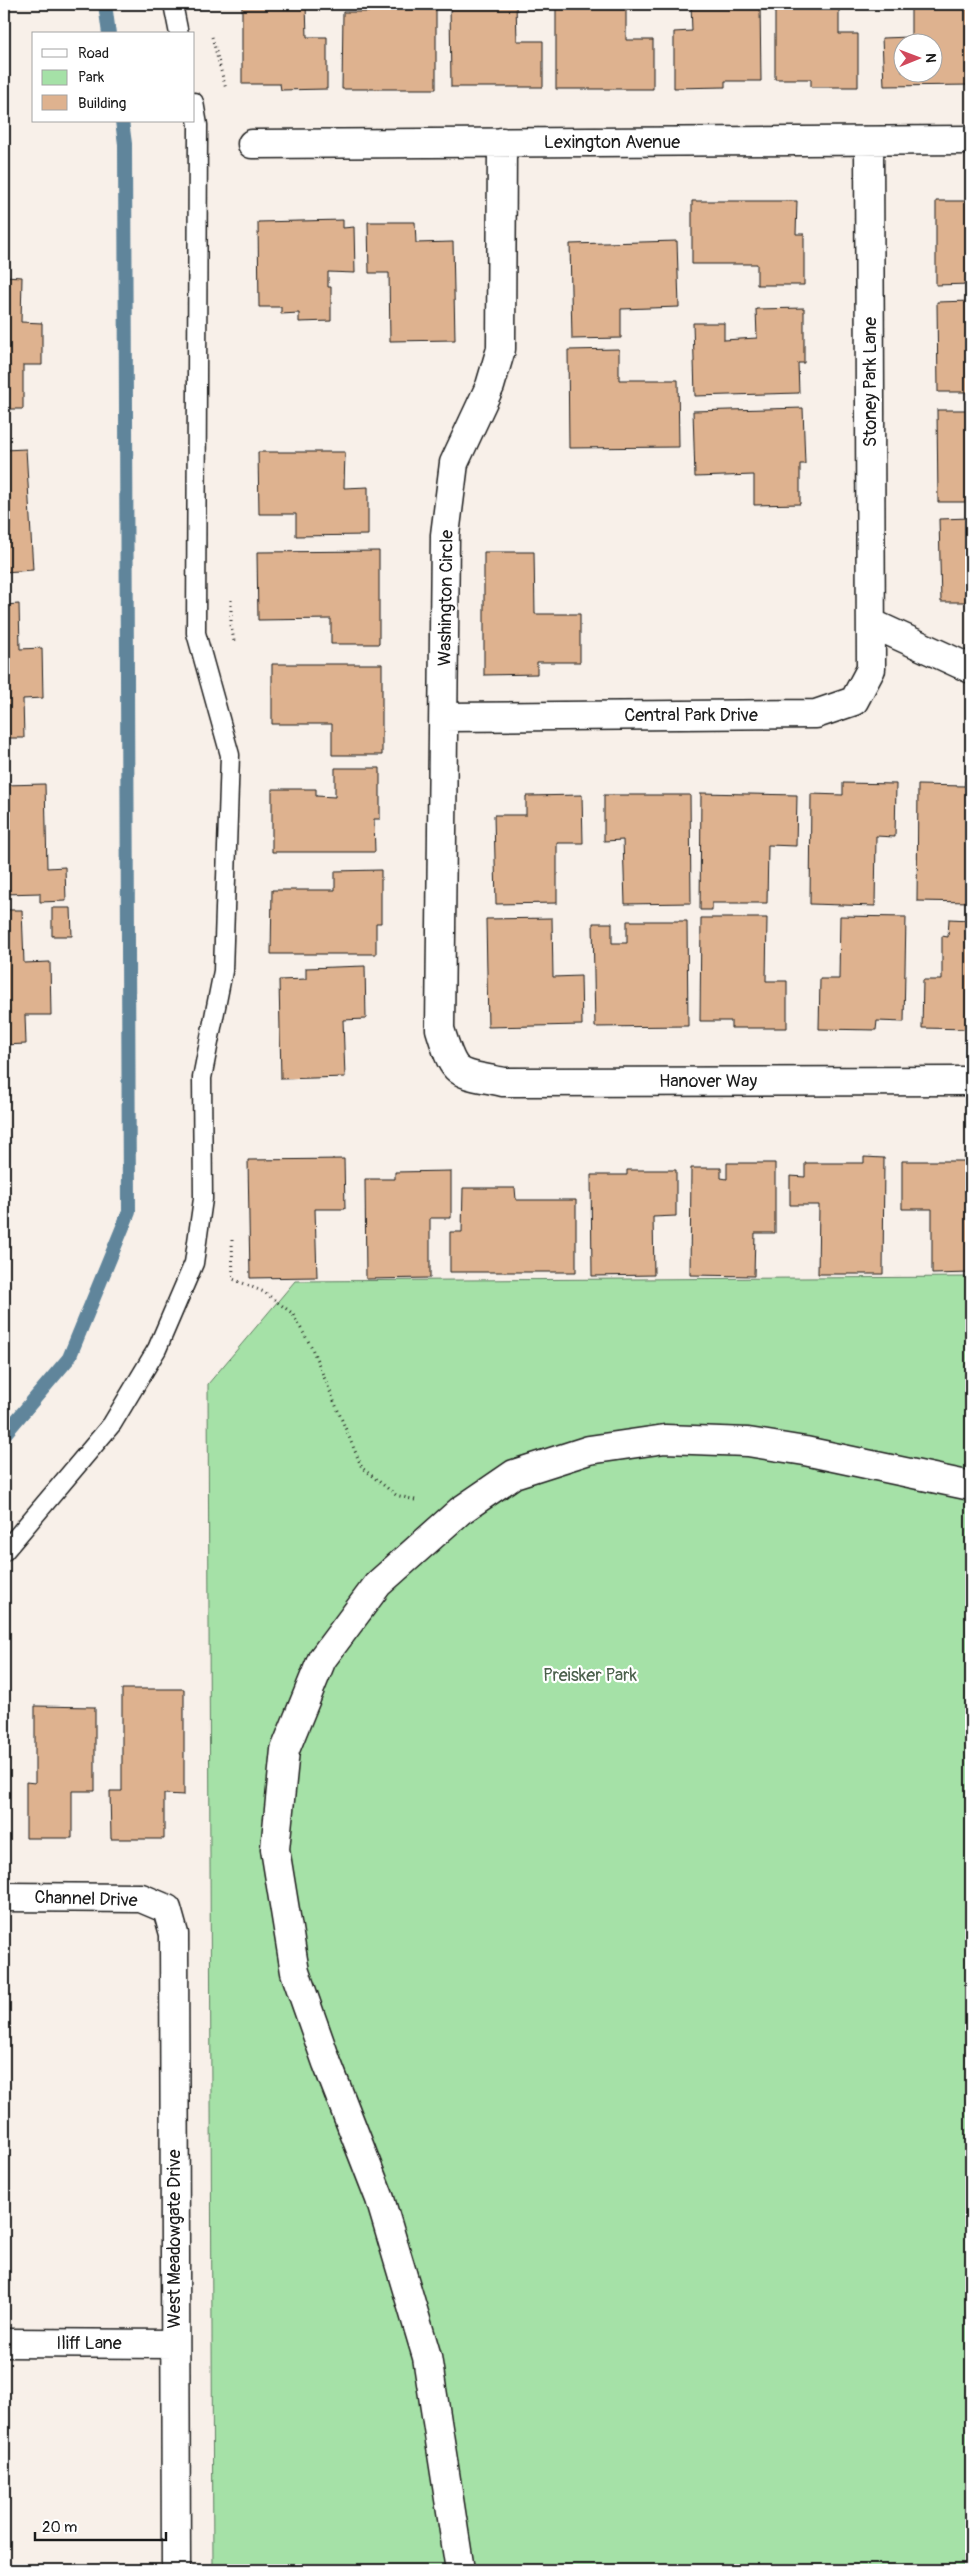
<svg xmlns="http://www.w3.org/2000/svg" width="975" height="2574" font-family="Pangolin,sans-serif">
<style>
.green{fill:#a5e1a7;stroke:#607e62}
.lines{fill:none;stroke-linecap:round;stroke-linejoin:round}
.stream{stroke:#60859b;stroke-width:14}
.building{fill:#deb28f;stroke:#1c1c1c;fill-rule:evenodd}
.service-casing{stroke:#1c1c1c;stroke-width:21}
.minor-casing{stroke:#1c1c1c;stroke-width:31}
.path{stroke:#1c1c1c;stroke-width:3;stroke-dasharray:1 4;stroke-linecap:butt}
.service{stroke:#fff;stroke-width:18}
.minor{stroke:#fff;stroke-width:28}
.labels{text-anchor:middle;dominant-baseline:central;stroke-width:4.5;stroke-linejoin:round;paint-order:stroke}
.street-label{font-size:18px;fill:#1c1c1c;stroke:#fff}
.park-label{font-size:18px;fill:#4c614d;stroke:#fff}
</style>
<rect width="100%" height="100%" fill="#f8f0e9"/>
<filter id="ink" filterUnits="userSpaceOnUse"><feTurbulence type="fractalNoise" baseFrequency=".02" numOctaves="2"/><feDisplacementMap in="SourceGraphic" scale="10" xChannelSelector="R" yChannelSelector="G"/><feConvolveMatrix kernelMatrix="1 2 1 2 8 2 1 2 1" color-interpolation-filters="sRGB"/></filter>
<g filter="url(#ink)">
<path class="green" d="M 971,1277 L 971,2570 L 213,2570 L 208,1384 L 295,1281 Z"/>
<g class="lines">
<path class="stream" d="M 105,4 L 109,34
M 4,1435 L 69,1358 L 129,1212 L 125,144 L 122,121"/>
</g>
<path class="building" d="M 242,4 L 306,4 L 307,37 L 327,37 L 327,89 L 281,90 L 280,84 L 242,84 Z
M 369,4 L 430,4 L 430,8 L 436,8 L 436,89 L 342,89 L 343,12 L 369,12 Z
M 450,4 L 516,4 L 517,41 L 543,41 L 543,87 L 451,87 Z
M 556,4 L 626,4 L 626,40 L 653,40 L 653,89 L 556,89 Z
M 691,4 L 760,4 L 761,81 L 725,81 L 725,87 L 674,88 L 674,32 L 692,31 Z
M 775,4 L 839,4 L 839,34 L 858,34 L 858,87 L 811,87 L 811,79 L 775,79 Z
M 911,4 L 971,4 L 971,85 L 884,86 L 882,38 L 911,37 ZM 902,42 L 932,42 L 932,72 L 902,72 Z
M 692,201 L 797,201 L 796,234 L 804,234 L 804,285 L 757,285 L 757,264 L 692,264 Z
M 936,201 L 971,201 L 971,284 L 936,285 Z
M 343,220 L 343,228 L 354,227 L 355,273 L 328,272 L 328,287 L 331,287 L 331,321 L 299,322 L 299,313 L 281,314 L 281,307 L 259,307 L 258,222 Z
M 368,222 L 415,222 L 416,243 L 453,242 L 455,340 L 390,341 L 389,273 L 369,273 Z
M 677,241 L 679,307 L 621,309 L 621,338 L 572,339 L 570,244 Z
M 4,276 L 22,277 L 21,322 L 42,323 L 42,365 L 23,365 L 23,409 L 4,409 Z
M 971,301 L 971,392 L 938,392 L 937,302 Z
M 804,308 L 804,363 L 798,363 L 799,393 L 695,396 L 693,323 L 724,323 L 724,340 L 757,338 L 756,309 Z
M 619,349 L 619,380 L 678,380 L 679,447 L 569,448 L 568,350 Z
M 803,408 L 805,464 L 800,464 L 800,504 L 754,505 L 754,475 L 695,477 L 693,411 Z
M 937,410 L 971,410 L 971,502 L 938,502 Z
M 26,449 L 33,570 L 4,572 L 4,450 Z
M 258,452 L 345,452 L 344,488 L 368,487 L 368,535 L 296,536 L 296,514 L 259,514 Z
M 971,518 L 971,602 L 941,602 L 939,519 Z
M 379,551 L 379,644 L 331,644 L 331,619 L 258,620 L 257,552 Z
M 484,552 L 534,552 L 535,614 L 580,614 L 580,662 L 537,662 L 537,674 L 484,675 Z
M 19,604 L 20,649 L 42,648 L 43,698 L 23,699 L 24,738 L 4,738 L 4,605 Z
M 272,664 L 382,664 L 382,755 L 332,755 L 332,724 L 272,724 Z
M 335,768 L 380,768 L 380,819 L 374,819 L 375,852 L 272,852 L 272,789 L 316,789 L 316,796 L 335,797 Z
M 965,781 L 971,781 L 971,902 L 917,901 L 918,785 L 965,786 Z
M 843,783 L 896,784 L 895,837 L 876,836 L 875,906 L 810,904 L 811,794 L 843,795 Z
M 45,784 L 47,868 L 65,867 L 66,901 L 40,902 L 40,893 L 4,894 L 4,785 Z
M 701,793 L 797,795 L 796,846 L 768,845 L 767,903 L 712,903 L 712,910 L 700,910 Z
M 582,795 L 583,843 L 557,843 L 557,903 L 496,904 L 494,815 L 526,815 L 526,796 Z
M 604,795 L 690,795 L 691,903 L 625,904 L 623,840 L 604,841 Z
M 381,870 L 381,923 L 376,923 L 376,954 L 271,954 L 272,890 L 335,890 L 335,871 Z
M 52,908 L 71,908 L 72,936 L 52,936 Z
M 4,910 L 22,910 L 24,963 L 50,962 L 51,1015 L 25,1015 L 26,1044 L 4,1045 Z
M 840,916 L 906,917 L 904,1022 L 877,1021 L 876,1030 L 819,1029 L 820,979 L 839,979 Z
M 552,918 L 553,977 L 581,976 L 582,1025 L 488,1027 L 486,919 Z
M 701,918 L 767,918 L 766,981 L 787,981 L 787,1028 L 731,1028 L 731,1021 L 700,1021 Z
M 949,919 L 971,920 L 971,1029 L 922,1028 L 923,980 L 942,980 L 942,936 L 948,937 Z
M 627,921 L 687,921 L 688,1026 L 595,1027 L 593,923 L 612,923 L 612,943 L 627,943 Z
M 365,966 L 366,1019 L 343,1020 L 345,1077 L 281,1079 L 279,980 L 306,979 L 306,968 Z
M 965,1154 L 971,1154 L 971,1273 L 932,1274 L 932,1209 L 902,1209 L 902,1161 L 965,1161 Z
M 864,1157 L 884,1158 L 883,1274 L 818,1274 L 819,1205 L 790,1205 L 790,1176 L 805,1177 L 805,1163 L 864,1163 Z
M 344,1159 L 345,1209 L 315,1209 L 317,1277 L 250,1278 L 248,1160 Z
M 727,1163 L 775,1163 L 775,1233 L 755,1233 L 754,1276 L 690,1275 L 691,1168 L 721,1168 L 721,1178 L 727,1179 Z
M 627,1170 L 676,1170 L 676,1216 L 653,1217 L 654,1275 L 592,1276 L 591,1175 L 627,1175 Z
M 451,1171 L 451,1218 L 430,1218 L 430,1278 L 366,1279 L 365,1179 L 395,1179 L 395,1172 Z
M 463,1188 L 515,1188 L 516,1200 L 576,1200 L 576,1272 L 450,1272 L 450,1232 L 462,1232 Z
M 122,1689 L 184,1689 L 184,1795 L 164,1794 L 164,1839 L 111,1839 L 110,1791 L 122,1791 Z
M 35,1706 L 95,1707 L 95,1791 L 72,1791 L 72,1838 L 26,1838 L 26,1782 L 35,1783 Z"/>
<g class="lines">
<defs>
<path id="service" d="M 173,4 L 179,34
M 4,1552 L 112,1424 L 157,1349 L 194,1263 L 203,1199 L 202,1078 L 223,971 L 230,755 L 196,633 L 198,125 L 194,102"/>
<path id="minor" d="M 502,142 L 501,349 L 490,386 L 454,463 L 445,535 L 440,1029 C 455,1078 455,1072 503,1082 L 971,1081
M 252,144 L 971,140
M 871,623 L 971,669
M 444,717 L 816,714 L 854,701 L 871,669 L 869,141
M 4,1897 L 141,1898 L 167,1909 L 174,1934 L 176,2570
M 4,2343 L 174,2344
M 460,2570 L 427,2357 L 380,2199 L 327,2063 L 295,1972 L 275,1849 L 285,1750 L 322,1659 L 378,1584 L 460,1511 L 514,1474 L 589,1450 L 665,1439 L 748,1442 L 805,1451 L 971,1486"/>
</defs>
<use href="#service" class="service-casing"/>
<use href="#minor" class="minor-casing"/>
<path class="path" d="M 212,37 L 226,89
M 231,600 L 231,625 L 234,641
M 232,1240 L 233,1279 L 264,1292 L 292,1313 L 311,1346 L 362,1468 L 396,1495 L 415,1500"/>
<use href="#service" class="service"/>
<use href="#minor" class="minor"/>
</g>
</g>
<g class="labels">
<g class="street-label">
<text x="612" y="142">Lexington Avenue</text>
<text transform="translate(870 382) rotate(-90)">Stoney Park Lane</text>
<text transform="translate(446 598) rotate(-89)">Washington Circle</text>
<text x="691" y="715">Central Park Drive</text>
<text x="708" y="1081">Hanover Way</text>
<text transform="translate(86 1899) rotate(2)">Channel Drive</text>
<text transform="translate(174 2239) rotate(-90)">West Meadowgate Drive</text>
<text x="89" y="2343">Iliff Lane</text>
</g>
<g class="park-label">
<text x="590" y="1675">Preisker Park</text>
</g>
</g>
<rect width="975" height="2574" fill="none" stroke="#fff" stroke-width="20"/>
<rect x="10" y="10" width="955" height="2554" fill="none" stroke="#1c1c1c" stroke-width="2" filter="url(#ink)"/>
<rect x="32" y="32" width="162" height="90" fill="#ffffff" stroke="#a4a4a4"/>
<rect x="42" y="49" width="25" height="8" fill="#ffffff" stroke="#a4a4a4"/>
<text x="78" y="58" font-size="15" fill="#1c1c1c">Road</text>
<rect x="42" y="70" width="25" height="15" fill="#a5e1a7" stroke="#a4a4a4"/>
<text x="78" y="82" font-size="15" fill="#1c1c1c">Park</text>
<rect x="42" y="95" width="25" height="15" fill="#deb28f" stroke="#a4a4a4"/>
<text x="78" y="108" font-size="15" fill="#1c1c1c">Building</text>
<g transform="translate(918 58) rotate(89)"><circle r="24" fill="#ffffff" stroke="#a4a4a4"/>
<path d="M0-4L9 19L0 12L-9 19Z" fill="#d1495b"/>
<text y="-8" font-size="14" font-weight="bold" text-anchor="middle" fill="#1c1c1c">N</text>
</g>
<path d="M35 2532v8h131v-8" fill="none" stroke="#1c1c1c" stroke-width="2.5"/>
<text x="42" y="2532" font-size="15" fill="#1c1c1c" stroke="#ffffff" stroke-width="4" paint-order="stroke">20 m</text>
</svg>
